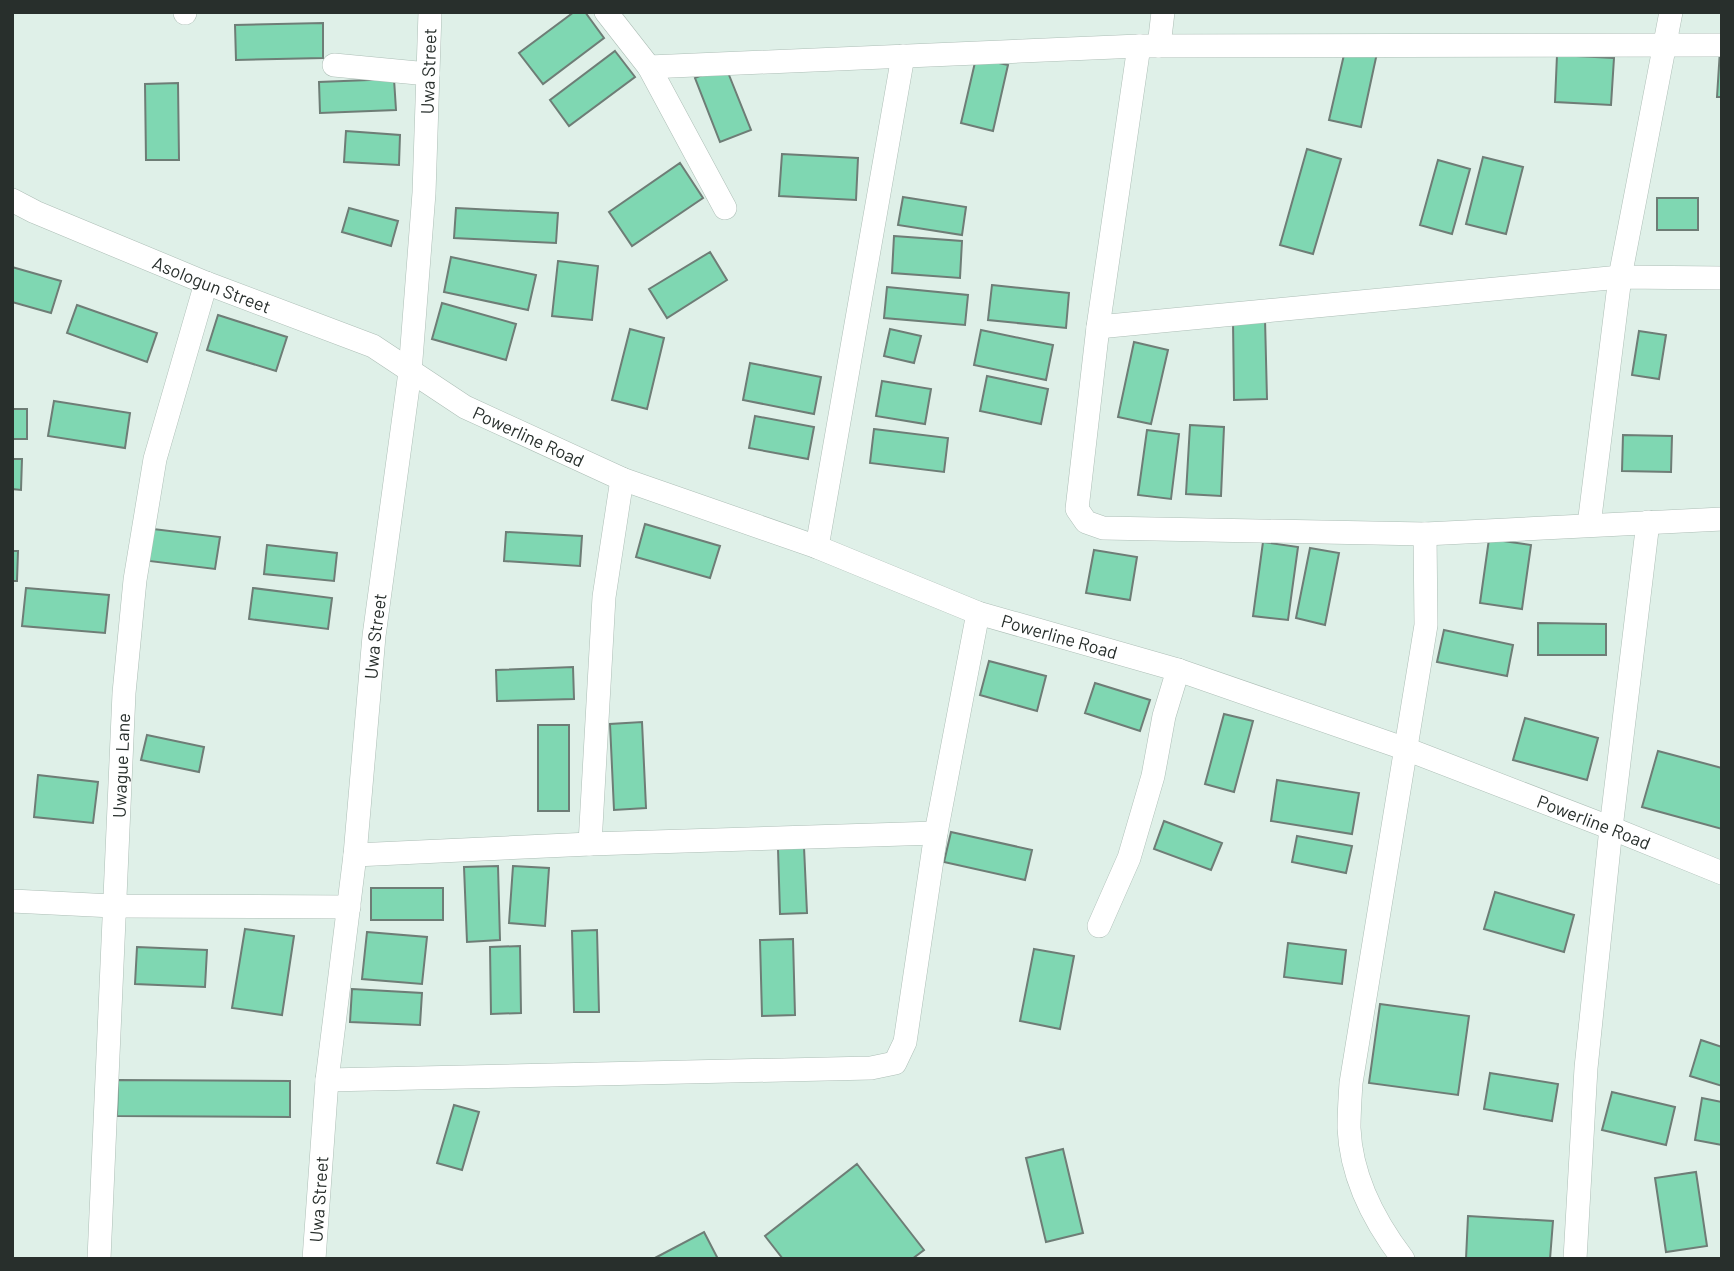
<svg xmlns="http://www.w3.org/2000/svg" width="1734" height="1271" font-family="Barlow,sans-serif">
<style>
.building{fill:#7fd7b2;stroke:#6e7d76;stroke-width:2}
.lines{fill:none;stroke-linecap:round;stroke-linejoin:round}
.minor-casing{stroke:#adbeb6;stroke-width:24}
.minor{stroke:#fff;stroke-width:23}
.labels{text-anchor:middle;dominant-baseline:central;stroke-width:5;stroke-linejoin:round;paint-order:stroke}
.street-label{font-size:18px;fill:#282f2c;stroke:#dff0e8}
</style>
<rect width="100%" height="100%" fill="#dff0e8"/>
<path class="building" d="M 574,12 L 585,12 L 604,38 L 543,84 L 519,53 Z
M 323,23 L 323,58 L 236,60 L 235,25 Z
M 1346,46 L 1377,53 L 1361,127 L 1329,120 Z
M 1720,50 L 1722,50 L 1722,97 L 1717,97 Z
M 615,51 L 635,77 L 569,126 L 550,100 Z
M 1557,55 L 1614,58 L 1611,105 L 1555,102 Z
M 976,58 L 1008,65 L 993,131 L 961,123 Z
M 725,65 L 751,130 L 720,142 L 695,78 Z
M 394,79 L 396,110 L 320,113 L 319,82 Z
M 178,83 L 179,160 L 146,160 L 145,84 Z
M 346,131 L 400,135 L 399,165 L 344,162 Z
M 1307,149 L 1341,159 L 1313,254 L 1280,245 Z
M 782,154 L 858,158 L 856,200 L 779,196 Z
M 1483,157 L 1523,167 L 1506,234 L 1466,224 Z
M 1438,160 L 1470,169 L 1452,234 L 1420,225 Z
M 680,163 L 703,198 L 632,246 L 609,212 Z
M 903,197 L 966,207 L 962,235 L 898,225 Z
M 1657,198 L 1698,198 L 1698,230 L 1657,230 Z
M 349,208 L 398,221 L 391,246 L 342,232 Z
M 456,208 L 558,213 L 556,243 L 454,238 Z
M 894,236 L 962,241 L 960,278 L 892,273 Z
M 710,252 L 727,280 L 667,318 L 649,289 Z
M 451,257 L 536,275 L 528,310 L 444,292 Z
M 558,261 L 598,266 L 592,320 L 552,316 Z
M 12,267 L 61,281 L 51,313 L 12,302 Z
M 992,285 L 1069,293 L 1066,328 L 988,320 Z
M 887,287 L 968,295 L 965,325 L 884,318 Z
M 442,303 L 516,324 L 506,360 L 432,339 Z
M 77,305 L 157,333 L 147,362 L 67,333 Z
M 218,315 L 287,337 L 276,371 L 207,350 Z
M 1265,319 L 1267,399 L 1234,400 L 1233,320 Z
M 630,329 L 664,338 L 647,409 L 612,400 Z
M 890,329 L 921,336 L 914,363 L 884,356 Z
M 981,330 L 1053,345 L 1046,380 L 974,365 Z
M 1639,331 L 1666,335 L 1659,379 L 1632,375 Z
M 1134,342 L 1168,350 L 1151,424 L 1118,417 Z
M 750,363 L 821,377 L 814,414 L 743,400 Z
M 987,376 L 1048,389 L 1041,424 L 980,411 Z
M 882,381 L 931,389 L 925,424 L 876,416 Z
M 54,401 L 130,413 L 125,448 L 48,436 Z
M 12,409 L 27,409 L 27,439 L 12,439 Z
M 755,416 L 814,427 L 808,459 L 749,448 Z
M 1190,425 L 1224,427 L 1221,496 L 1186,494 Z
M 874,429 L 948,438 L 944,472 L 870,463 Z
M 1147,430 L 1179,434 L 1171,499 L 1138,495 Z
M 1623,435 L 1672,436 L 1671,472 L 1622,471 Z
M 12,459 L 22,459 L 21,490 L 12,489 Z
M 645,524 L 720,546 L 710,578 L 636,557 Z
M 153,529 L 220,537 L 215,569 L 149,561 Z
M 506,532 L 582,536 L 580,566 L 504,561 Z
M 1489,539 L 1531,545 L 1522,609 L 1480,603 Z
M 1263,542 L 1298,547 L 1288,620 L 1253,616 Z
M 267,545 L 337,553 L 334,581 L 264,574 Z
M 1310,548 L 1339,553 L 1325,625 L 1296,618 Z
M 1094,550 L 1137,557 L 1130,600 L 1086,593 Z
M 12,551 L 18,551 L 17,581 L 12,581 Z
M 26,588 L 109,595 L 105,633 L 22,626 Z
M 253,588 L 332,598 L 328,629 L 249,619 Z
M 1538,623 L 1606,624 L 1606,655 L 1538,655 Z
M 1444,630 L 1513,645 L 1507,676 L 1437,662 Z
M 989,661 L 1046,676 L 1037,711 L 980,695 Z
M 573,667 L 574,699 L 497,701 L 496,670 Z
M 1095,683 L 1150,700 L 1140,731 L 1085,713 Z
M 1224,714 L 1253,721 L 1234,792 L 1205,784 Z
M 1525,718 L 1598,738 L 1587,780 L 1513,760 Z
M 642,722 L 646,808 L 614,810 L 610,724 Z
M 538,725 L 569,725 L 569,811 L 538,811 Z
M 147,735 L 204,747 L 199,772 L 141,760 Z
M 1658,751 L 1722,768 L 1722,829 L 1642,807 Z
M 38,775 L 98,782 L 93,823 L 34,817 Z
M 1277,780 L 1359,793 L 1352,834 L 1271,821 Z
M 1164,821 L 1222,843 L 1211,870 L 1154,849 Z
M 951,832 L 1032,850 L 1025,880 L 944,862 Z
M 1297,836 L 1352,846 L 1346,873 L 1292,862 Z
M 804,847 L 807,913 L 780,914 L 778,849 Z
M 498,866 L 500,940 L 467,942 L 464,867 Z
M 513,866 L 549,868 L 545,926 L 509,923 Z
M 371,888 L 443,888 L 443,920 L 371,920 Z
M 1495,892 L 1574,915 L 1564,952 L 1484,929 Z
M 245,929 L 294,936 L 282,1015 L 232,1008 Z
M 597,930 L 599,1012 L 574,1012 L 572,931 Z
M 367,932 L 427,937 L 422,984 L 362,979 Z
M 793,939 L 795,1015 L 762,1016 L 760,940 Z
M 1288,943 L 1346,950 L 1342,984 L 1284,977 Z
M 520,946 L 521,1013 L 491,1014 L 490,947 Z
M 137,947 L 207,950 L 205,987 L 135,984 Z
M 1034,949 L 1074,956 L 1060,1029 L 1020,1021 Z
M 352,989 L 422,993 L 420,1025 L 350,1022 Z
M 1380,1004 L 1469,1016 L 1458,1095 L 1369,1083 Z
M 1701,1040 L 1722,1047 L 1722,1086 L 1690,1076 Z
M 1490,1073 L 1558,1084 L 1552,1121 L 1484,1109 Z
M 118,1080 L 290,1081 L 290,1117 L 117,1116 Z
M 1612,1092 L 1675,1107 L 1666,1145 L 1602,1130 Z
M 1702,1098 L 1722,1102 L 1722,1145 L 1695,1140 Z
M 454,1105 L 479,1112 L 462,1170 L 437,1163 Z
M 1063,1149 L 1083,1233 L 1046,1242 L 1026,1158 Z
M 857,1164 L 924,1250 L 912,1259 L 783,1259 L 765,1236 Z
M 1696,1172 L 1707,1246 L 1666,1252 L 1655,1178 Z
M 1468,1216 L 1553,1221 L 1550,1259 L 1466,1259 Z
M 704,1232 L 718,1259 L 653,1259 Z"/>
<g class="lines">
<defs>
<g id="minor">
<path d="M 185,12 L 185,13"/>
<path d="M 606,12 L 649,67 L 725,208"/>
<path d="M 1139,46 L 1098,327 L 1077,509 L 1086,522 L 1103,528 L 1425,534 L 1722,519"/>
<path d="M 1159,46 L 1163,12"/>
<path d="M 334,65 L 428,74"/>
<path d="M 649,67 L 1139,46 L 1722,45"/>
<path id="s1" d="M 12,200 L 35,212 L 206,283 L 373,346 L 465,407 L 622,479 L 817,547 L 978,613 L 1178,670 L 1406,749 L 1611,828 L 1722,873"/>
<path d="M 1098,327 L 1620,277 L 1722,278"/>
<path d="M 1589,525 L 1620,277 L 1671,12"/>
<path d="M 817,547 L 903,56"/>
<path d="M 590,844 L 604,597 L 622,479"/>
<path d="M 355,855 L 590,844 L 936,833"/>
<path d="M 12,901 L 113,906 L 349,907"/>
<path d="M 1099,926 L 1129,858 L 1153,776 L 1164,716 L 1178,670"/>
<path d="M 327,1080 L 871,1068 L 895,1063 L 905,1042 L 936,833 L 978,613"/>
<path id="s2" d="M 99,1259 L 124,693 L 135,580 L 155,459 L 206,283"/>
<path id="s3" d="M 314,1259 L 327,1080 L 355,855 L 374,636 L 410,372 L 424,193 L 430,12"/>
<path d="M 1403,1259 C 1374,1221 1351,1176 1349,1128 C 1349,1113 1350,1098 1351,1083 L 1426,625 L 1425,534"/>
<path d="M 1575,1259 L 1586,1068 L 1611,828 L 1648,522"/>
</g>
</defs>
<use href="#minor" class="minor-casing"/>
<use href="#minor" class="minor"/>
</g>
<g class="labels">
<g class="street-label">
<text stroke="none"><textPath href="#s3" startOffset="1194">Uwa Street</textPath></text>
<text stroke="none"><textPath href="#s1" startOffset="217">Asologun Street</textPath></text>
<text stroke="none"><textPath href="#s1" startOffset="570">Powerline Road</textPath></text>
<text stroke="none"><textPath href="#s3" startOffset="626">Uwa Street</textPath></text>
<text stroke="none"><textPath href="#s1" startOffset="1138">Powerline Road</textPath></text>
<text stroke="none"><textPath href="#s2" startOffset="494">Uwague Lane</textPath></text>
<text stroke="none"><textPath href="#s1" startOffset="1704">Powerline Road</textPath></text>
<text stroke="none"><textPath href="#s3" startOffset="60">Uwa Street</textPath></text>
</g>
</g>
<rect width="1734" height="1271" fill="none" stroke="#282f2c" stroke-width="28"/>
</svg>
